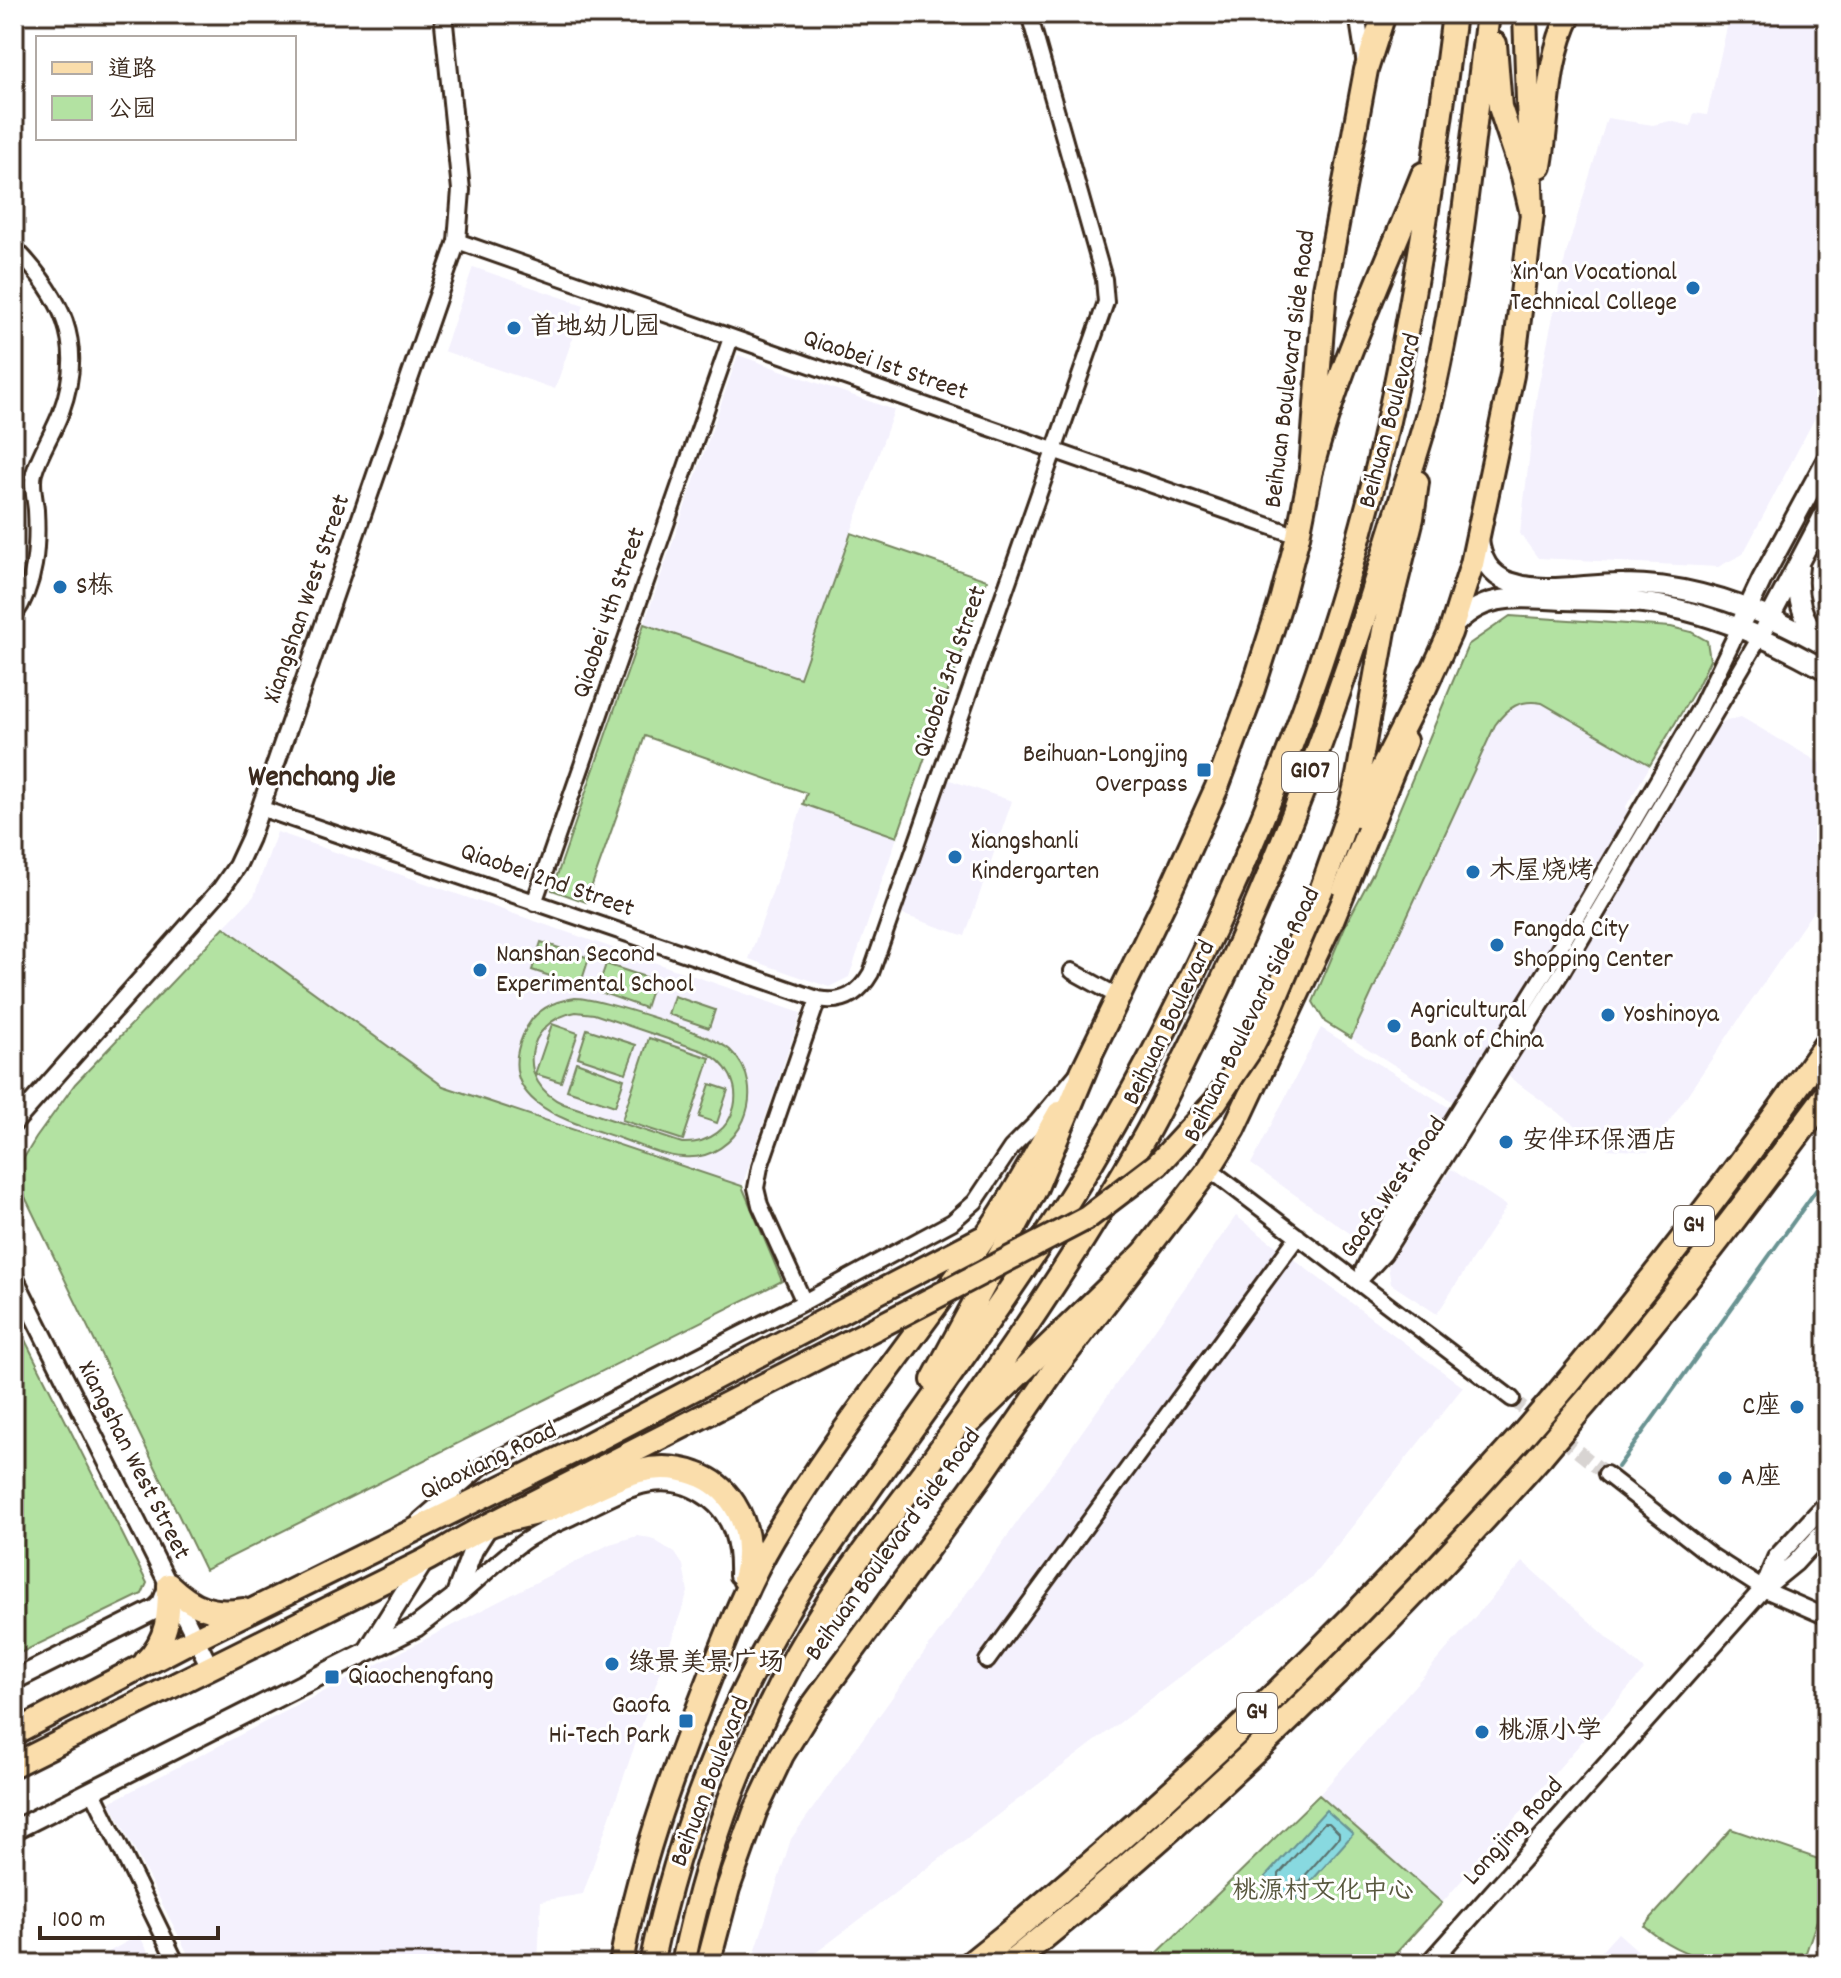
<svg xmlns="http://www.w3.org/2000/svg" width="1841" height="1978" font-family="Dekko,'LXGW WenKai TC',sans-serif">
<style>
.built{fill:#f4f1fd}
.green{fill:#b3e2a2;stroke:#778660;stroke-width:2;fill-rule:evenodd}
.water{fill:#88d9e0;stroke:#699392;stroke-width:2}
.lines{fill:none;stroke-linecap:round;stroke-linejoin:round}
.shore{stroke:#5a706c;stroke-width:2}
.stream{stroke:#699392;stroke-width:4}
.minor-tunnel{stroke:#d8d4d2;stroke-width:14;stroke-dasharray:14 7;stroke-linecap:butt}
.minor-casing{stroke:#3b2a1e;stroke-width:20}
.tertiary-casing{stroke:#3b2a1e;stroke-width:22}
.secondary-casing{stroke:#3b2a1e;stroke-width:24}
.primary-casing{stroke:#3b2a1e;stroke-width:28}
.trunk-casing{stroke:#3b2a1e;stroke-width:28}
.motorway-casing{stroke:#3b2a1e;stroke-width:30}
.minor{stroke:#fff;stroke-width:14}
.tertiary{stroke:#fff;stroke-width:16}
.secondary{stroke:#fff;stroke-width:18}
.primary{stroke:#faddab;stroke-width:22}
.trunk{stroke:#faddab;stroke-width:22}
.motorway{stroke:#faddab;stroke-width:24}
.trunk-bridge-casing{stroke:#3b2a1e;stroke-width:28;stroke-linecap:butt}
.motorway-bridge-casing{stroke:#3b2a1e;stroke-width:30;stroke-linecap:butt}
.trunk-bridge{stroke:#faddab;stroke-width:22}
.motorway-bridge{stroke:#faddab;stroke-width:24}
.poi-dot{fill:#1f6fb2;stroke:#fff;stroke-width:3}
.labels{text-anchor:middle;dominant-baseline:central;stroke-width:6;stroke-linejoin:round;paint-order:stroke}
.shield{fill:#fff;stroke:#766a62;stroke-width:2}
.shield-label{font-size:24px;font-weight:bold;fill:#3b2a1e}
.poi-label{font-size:26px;fill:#3b2a1e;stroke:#fff;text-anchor:start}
.street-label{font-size:26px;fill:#3b2a1e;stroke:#fff}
.park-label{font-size:26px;fill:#59583f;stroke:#fff}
.quarter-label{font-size:30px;font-weight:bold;fill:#3b2a1e;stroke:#fff}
</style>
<rect width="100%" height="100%" fill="#fff"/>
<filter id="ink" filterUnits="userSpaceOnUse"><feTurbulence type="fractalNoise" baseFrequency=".0125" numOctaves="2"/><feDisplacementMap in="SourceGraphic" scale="16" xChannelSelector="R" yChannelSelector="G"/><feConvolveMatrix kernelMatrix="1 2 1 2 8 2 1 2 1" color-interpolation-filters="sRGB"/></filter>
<g filter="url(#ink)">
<path class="built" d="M 1730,14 L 1827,14 L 1827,395 L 1743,554 L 1718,567 L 1538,558 L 1520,534 L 1537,393 L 1566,254 L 1607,118 L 1653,125 L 1670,121 L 1691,126 L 1694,113 L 1707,115 Z
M 473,267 L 584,305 L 555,389 L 444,351 Z
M 738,355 L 894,410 L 800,678 L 644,624 Z
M 1510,616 L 1671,627 L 1691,632 L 1707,641 L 1710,660 L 1698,685 L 1625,808 L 1651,824 L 1713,725 L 1741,717 L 1827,767 L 1827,891 L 1648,1152 L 1608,1149 L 1483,1058 L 1455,1103 L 1325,1022 L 1313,1002 L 1346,924 L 1373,873 L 1468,645 Z
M 947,779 L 1012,801 L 965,936 L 898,913 Z
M 803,804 L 897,837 L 849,977 L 829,987 L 749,959 Z
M 277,832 L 801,1013 L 742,1186 L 443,1086 L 224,927 L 254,896 Z
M 1321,1028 L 1453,1110 L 1372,1237 L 1358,1239 L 1251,1164 Z
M 1451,1169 L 1507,1206 L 1437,1314 L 1391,1284 L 1388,1266 Z
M 1236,1216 L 1463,1387 L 1312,1577 L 801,1964 L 754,1964 L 752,1962 L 791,1839 Z
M 637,1536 L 651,1538 L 675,1553 L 683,1565 L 688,1592 L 583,1894 L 541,1901 L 538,1964 L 193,1964 L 110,1802 L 610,1544 Z
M 1523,1562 L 1644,1670 L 1442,1903 L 1319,1795 Z
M 1618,1933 L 1653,1964 L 1590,1964 Z
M 139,1935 L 155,1964 L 87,1964 Z"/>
<path class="green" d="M 851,533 L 987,580 L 897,837 L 803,804 L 807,793 L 645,736 L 586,902 L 552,890 L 644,624 L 800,678 Z
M 1510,616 L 1671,627 L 1691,632 L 1707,641 L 1710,660 L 1698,685 L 1650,765 L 1542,703 C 1520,699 1508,707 1495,725 L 1351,1038 L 1325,1022 L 1313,1002 L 1346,924 L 1373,873 L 1468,645 Z
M 224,927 L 443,1086 L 742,1186 L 782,1281 L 205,1570 L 14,1174 L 36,1138 L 75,1084 Z
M 541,942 L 589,958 L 580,986 L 532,970 Z
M 606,964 L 654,980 L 645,1008 L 597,991 Z
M 674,996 L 715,1010 L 709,1028 L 668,1014 Z
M 575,998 C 600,998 712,1034 730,1050 C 772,1089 740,1162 683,1157 C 661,1156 639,1145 619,1138 C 572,1122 493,1105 523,1035 C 532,1012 552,1001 575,998 ZM 576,1012 L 594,1014 L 703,1051 C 756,1075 740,1145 682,1143 L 564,1104 C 515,1083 524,1021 576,1012 Z
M 552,1024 L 578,1033 L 561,1082 L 535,1074 Z
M 587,1029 L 636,1045 L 626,1073 L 578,1057 Z
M 649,1038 L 710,1058 L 683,1140 L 622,1120 Z
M 576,1062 L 624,1079 L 615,1106 L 567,1090 Z
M 710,1084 L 728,1090 L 717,1123 L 699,1117 Z
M 14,1318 L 147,1583 L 142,1594 L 14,1656 Z
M 1319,1795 L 1442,1903 L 1386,1964 L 1146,1964 Z
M 1731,1829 L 1827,1862 L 1827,1891 L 1802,1964 C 1742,1964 1692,1969 1644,1926 Z"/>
<path class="water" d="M 1326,1810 L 1353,1834 L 1293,1902 L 1265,1877 Z"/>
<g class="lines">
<path class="shore" d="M 1324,1823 L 1329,1823 L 1339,1833 L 1339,1837 L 1295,1887 L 1290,1888 L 1279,1878 L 1279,1874 Z"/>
<path class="stream" d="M 1618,1467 L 1827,1175"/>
<path class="minor-tunnel" d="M 1512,1399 L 1606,1474"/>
<defs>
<path id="minor" d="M 1357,14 L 1365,65
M 457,241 L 1298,536
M 14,247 C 61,296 87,342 61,412 C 54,432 40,452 34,473 C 31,484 35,499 36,510 C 38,546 36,585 14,616
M 260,808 L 818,999 C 843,1004 859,994 871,973 L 1106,302 L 1104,279 L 1029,14
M 534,903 L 731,338
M 1072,971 L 1119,997
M 1209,1169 L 1512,1399
M 1363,1270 L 1374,1247 L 1550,964 L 1701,706 L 1739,628
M 1358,1282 L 1384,1254 L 1562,972 L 1760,637
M 804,1302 L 760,1205 L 756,1188 L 760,1167 L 818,999
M 1606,1474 L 1710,1555 L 1763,1589 L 1827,1617
M 420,1520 L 483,1466 L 804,1302 L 952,1222 L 975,1202 L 1011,1148 L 1037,1122 L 1077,1074
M 453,1601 C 477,1582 499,1559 523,1542 C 540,1530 560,1523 578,1514 C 621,1493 663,1465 708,1499 C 733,1518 738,1546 737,1576
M 987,1661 L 1298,1236
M 92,1790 L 177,1964"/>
<path id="tertiary" d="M 14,1123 L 221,889 L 237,866 L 250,838 L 457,241 L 461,190 L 443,14
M 14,1277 L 210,1667
M 1764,1587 L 1776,1558 L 1827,1503
M 1429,1964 L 1763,1589 L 1795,1563 L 1827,1528"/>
<path id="secondary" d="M 1479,539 C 1481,559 1489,574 1509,582 C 1546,595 1586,583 1624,584 C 1697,584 1765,611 1827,647
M 1799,567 C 1795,593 1801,621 1821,639
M 1743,619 L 1762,579 L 1827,459
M 1765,627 L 1827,509
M 1452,628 C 1484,591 1520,598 1565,600 C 1599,601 1635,600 1669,607 C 1724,618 1778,643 1827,671
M 367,1652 L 424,1561
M 14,1680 L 156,1609 L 162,1603 L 168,1588
M 14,1830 L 416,1627 L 455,1597 L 473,1550 L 489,1525"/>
<path id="primary" d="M 1540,166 C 1549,116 1546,60 1570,14
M 1424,690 L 1450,633 L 1472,564 L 1512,375 L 1532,214 L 1525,14
M 1082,1072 L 1170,891 L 1217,787 L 1249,701 L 1281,601 L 1298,536 L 1311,470 L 1325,289 L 1366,70 L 1384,14
M 169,1585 C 192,1607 211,1615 243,1610
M 146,1661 C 168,1639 169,1615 169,1585
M 14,1733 L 196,1638 L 583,1447 L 982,1238
M 14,1765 L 424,1561 C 445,1550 466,1535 488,1526 C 509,1517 532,1516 553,1508 C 601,1489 642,1454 696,1474 C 711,1479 725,1490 734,1504 C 749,1528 752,1552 744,1579
M 621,1964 C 637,1870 670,1781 704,1693 C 725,1640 744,1588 773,1539 C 836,1433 915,1338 985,1237 C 1013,1198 1035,1155 1059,1113
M 708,1964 L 728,1888 L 755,1812 L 782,1755 L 811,1708 L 980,1477 L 1056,1367 L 1209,1169 L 1234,1129 L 1332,920 L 1405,741"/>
<path id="trunk" d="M 1495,44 L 1500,107 L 1523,176 L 1532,214
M 1311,470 C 1338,368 1384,272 1423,174
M 1358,816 L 1430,674
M 1322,888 L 1350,809 L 1358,776 L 1384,630 L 1412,518 L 1417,482
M 933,1380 L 1035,1190 L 1090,1058
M 971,1421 L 1147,1250
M 489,1525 L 878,1327
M 651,1964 C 680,1826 730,1697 807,1579 C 900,1440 1004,1309 1090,1165 C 1215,955 1320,704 1378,465 C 1413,317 1435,165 1454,14
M 683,1964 C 705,1855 743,1750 797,1653 C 836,1584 886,1522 933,1459 C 1008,1356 1082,1247 1145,1136 C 1168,1095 1187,1053 1208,1011 C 1279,863 1337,708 1385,551 C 1400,500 1420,448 1432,397 C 1461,271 1472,141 1488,14"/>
<path id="motorway" d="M 1553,1400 C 1650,1286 1740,1167 1827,1044
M 1573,1417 C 1663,1314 1745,1205 1827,1095
M 971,1964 C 1169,1806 1352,1627 1521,1437
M 1010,1964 C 1201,1812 1379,1638 1541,1455"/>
</defs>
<use href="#minor" class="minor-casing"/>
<use href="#tertiary" class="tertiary-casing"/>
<use href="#secondary" class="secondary-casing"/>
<use href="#primary" class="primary-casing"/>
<use href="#trunk" class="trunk-casing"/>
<use href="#motorway" class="motorway-casing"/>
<use href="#minor" class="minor"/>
<use href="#tertiary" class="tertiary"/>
<use href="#secondary" class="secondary"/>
<use href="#primary" class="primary"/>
<use href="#trunk" class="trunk"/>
<use href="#motorway" class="motorway"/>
<defs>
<path id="trunk-bridge" d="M 878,1327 L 1087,1218 L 1158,1164 L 1215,1102 L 1250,1050 L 1268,1015 L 1322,888"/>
<path id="motorway-bridge" d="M 1521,1437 L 1553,1400
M 1541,1455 L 1573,1417"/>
</defs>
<use href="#trunk-bridge" class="trunk-bridge-casing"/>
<use href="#motorway-bridge" class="motorway-bridge-casing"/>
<use href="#trunk-bridge" class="trunk-bridge"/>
<use href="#motorway-bridge" class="motorway-bridge"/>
</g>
</g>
<g class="poi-dot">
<circle cx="1693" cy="288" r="8"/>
<circle cx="514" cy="328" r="8"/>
<circle cx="60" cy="587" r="8"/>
<rect x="1196" y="762" width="16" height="16" rx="4"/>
<circle cx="955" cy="857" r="8"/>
<circle cx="1473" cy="872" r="8"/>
<circle cx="1497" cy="945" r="8"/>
<circle cx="480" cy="970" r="8"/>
<circle cx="1608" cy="1015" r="8"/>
<circle cx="1394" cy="1026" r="8"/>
<circle cx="1506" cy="1142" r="8"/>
<circle cx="1797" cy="1407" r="8"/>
<circle cx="1725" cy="1478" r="8"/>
<circle cx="612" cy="1664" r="8"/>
<rect x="324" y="1669" width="16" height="16" rx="4"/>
<rect x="678" y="1713" width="16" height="16" rx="4"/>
<circle cx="1482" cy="1732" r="8"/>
</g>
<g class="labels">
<g class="shield">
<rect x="1282" y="752" width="56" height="40" rx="6"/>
<rect x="1674" y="1206" width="40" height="40" rx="6"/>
<rect x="1237" y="1693" width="40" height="40" rx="6"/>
</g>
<g class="shield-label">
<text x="1310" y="772">G107</text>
<text x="1694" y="1226">G4</text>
<text x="1257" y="1713">G4</text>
</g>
<g class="poi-label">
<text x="1677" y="273" text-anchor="end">Xin'an Vocational<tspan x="1677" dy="30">Technical College</tspan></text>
<text x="530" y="328">首地幼儿园</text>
<text x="76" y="587">S栋</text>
<text x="1188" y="755" text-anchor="end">Beihuan-Longjing<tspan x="1188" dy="30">Overpass</tspan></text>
<text x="971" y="842">Xiangshanli<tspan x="971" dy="30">Kindergarten</tspan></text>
<text x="1489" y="872">木屋烧烤</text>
<text x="1513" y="930">Fangda City<tspan x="1513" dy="30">Shopping Center</tspan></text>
<text x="496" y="955">Nanshan Second<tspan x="496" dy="30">Experimental School</tspan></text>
<text x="1410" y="1011">Agricultural<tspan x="1410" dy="30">Bank of China</tspan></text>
<text x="1624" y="1015">Yoshinoya</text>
<text x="1522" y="1142">安伴环保酒店</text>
<text x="1781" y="1407" text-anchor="end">C座</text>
<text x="1741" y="1478">A座</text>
<text x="628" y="1664">绿景美景广场</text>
<text x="348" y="1677">Qiaochengfang</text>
<text x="670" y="1706" text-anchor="end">Gaofa<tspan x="670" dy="30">Hi-Tech Park</tspan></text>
<text x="1498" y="1732">桃源小学</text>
</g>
<g class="street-label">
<text transform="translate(885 366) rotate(19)">Qiaobei 1st Street</text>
<text transform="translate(1291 369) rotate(-83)">Beihuan Boulevard Side Road</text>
<text transform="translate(1391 421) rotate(-75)">Beihuan Boulevard</text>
<text transform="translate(308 599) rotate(-71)">Xiangshan West Street</text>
<text transform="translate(610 613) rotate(-71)">Qiaobei 4th Street</text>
<text transform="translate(951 672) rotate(-71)">Qiaobei 3rd Street</text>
<text transform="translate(547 881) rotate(19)">Qiaobei 2nd Street</text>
<text transform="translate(1253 1015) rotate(-64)">Beihuan Boulevard Side Road</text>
<text transform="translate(1170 1023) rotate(-64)">Beihuan Boulevard</text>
<text transform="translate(1394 1188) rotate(-55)">Gaofa West Road</text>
<text transform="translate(133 1461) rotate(63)">Xiangshan West Street</text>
<text transform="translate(489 1462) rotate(-26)">Qiaoxiang Road</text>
<text transform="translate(894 1545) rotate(-54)">Beihuan Boulevard Side Road</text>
<text transform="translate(711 1782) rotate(-69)">Beihuan Boulevard</text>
<text transform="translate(1514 1832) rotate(-48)">Longjing Road</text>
</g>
<g class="park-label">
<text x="1323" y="1892">桃源村文化中心</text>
</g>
<g class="quarter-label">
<text x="322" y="779">Wenchang Jie</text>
</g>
</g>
<rect width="1841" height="1978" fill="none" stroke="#fff" stroke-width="48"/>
<rect x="24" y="24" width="1793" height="1930" fill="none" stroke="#3b2a1e" stroke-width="3" filter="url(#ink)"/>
<rect x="36" y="36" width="260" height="104" fill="#ffffff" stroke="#b1aaa5" stroke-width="2"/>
<rect x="52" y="62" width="40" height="12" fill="#faddab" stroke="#b1aaa5" stroke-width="2"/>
<text x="108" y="76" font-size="24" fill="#3b2a1e">道路</text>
<rect x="52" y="96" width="40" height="24" fill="#b3e2a2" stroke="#b1aaa5" stroke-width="2"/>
<text x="108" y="116" font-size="24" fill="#3b2a1e">公园</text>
<path d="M40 1926v12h178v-12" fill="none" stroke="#3b2a1e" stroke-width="4"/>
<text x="52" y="1926" font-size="24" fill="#3b2a1e" stroke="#ffffff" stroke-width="6" paint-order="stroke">100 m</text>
</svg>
